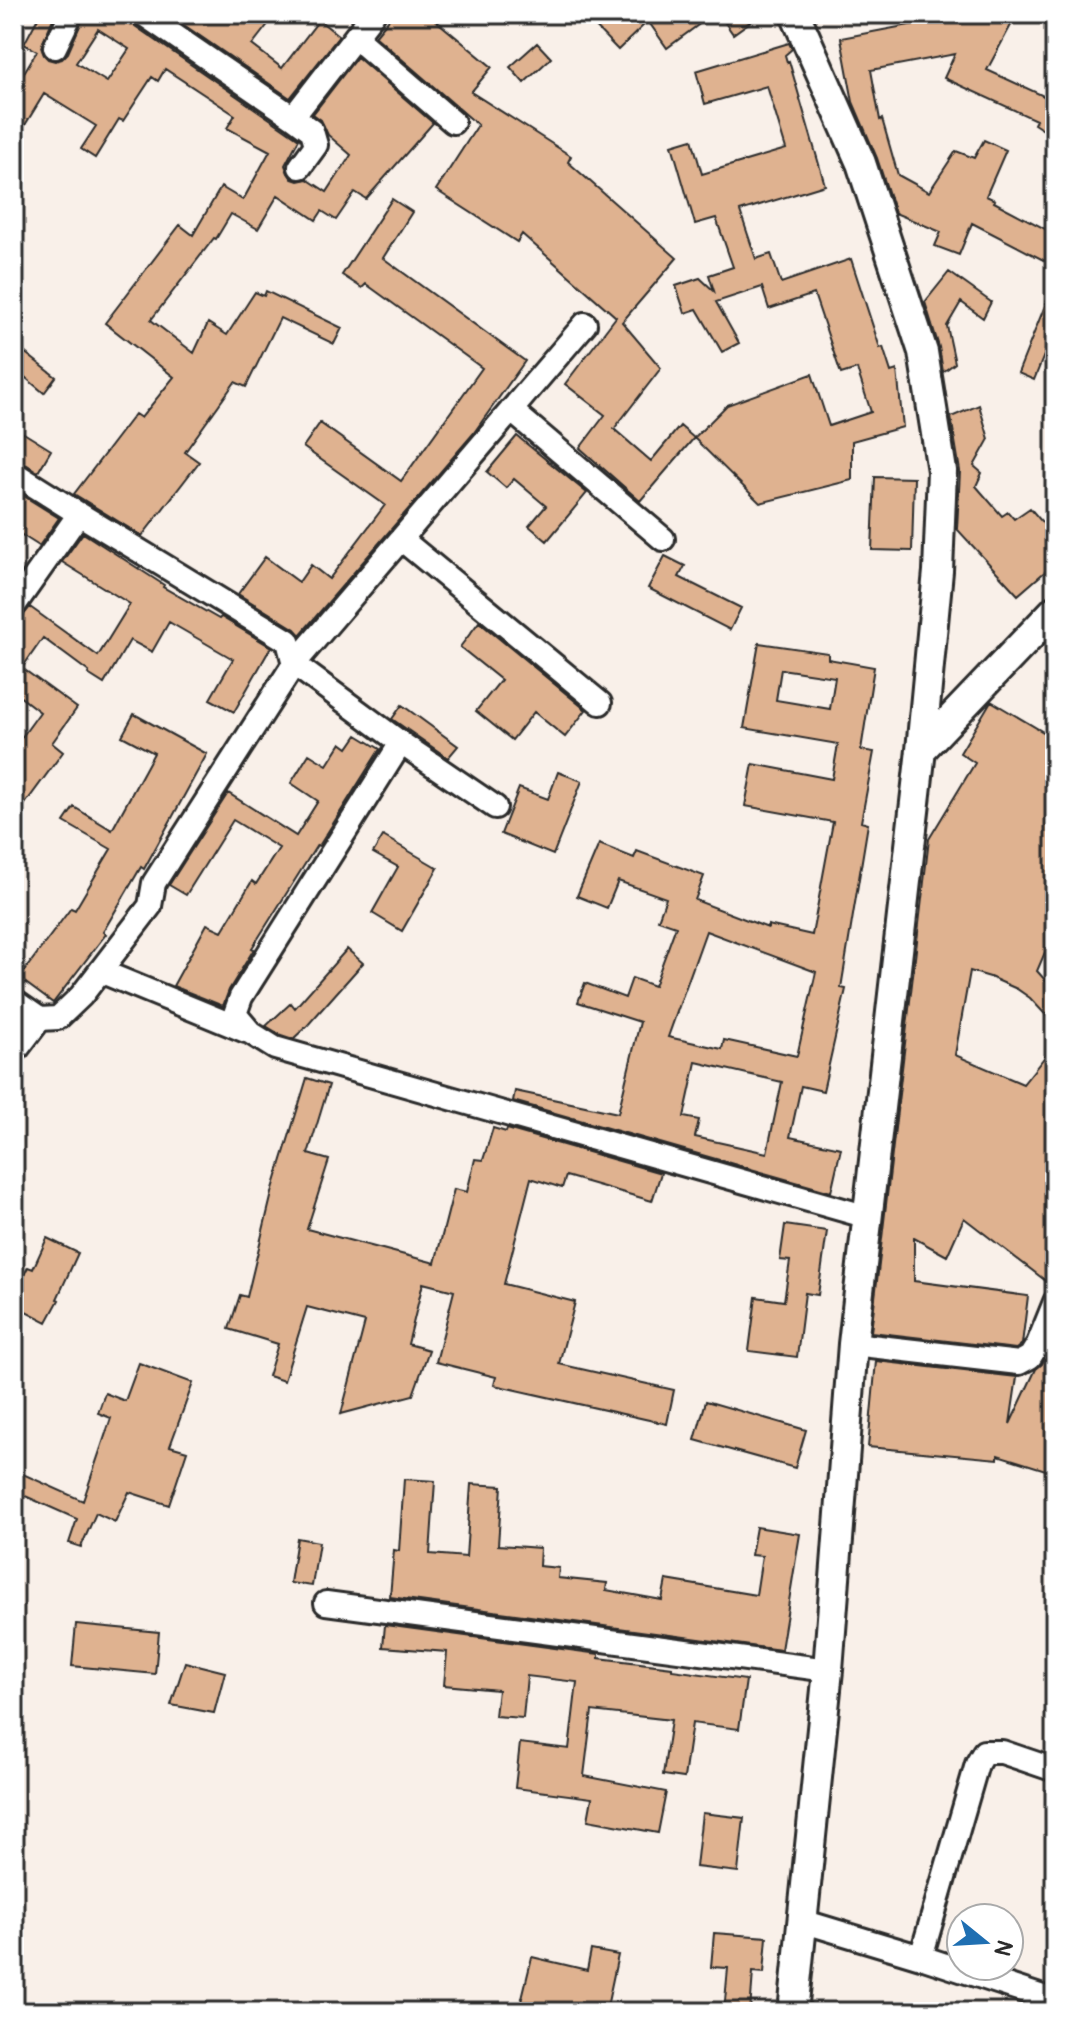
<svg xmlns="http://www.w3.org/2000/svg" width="1069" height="2026" font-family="Pangolin,sans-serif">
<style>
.building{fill:#dfb290;stroke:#2b2b2b;stroke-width:2;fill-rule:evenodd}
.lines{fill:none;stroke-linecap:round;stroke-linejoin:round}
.minor-casing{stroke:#2b2b2b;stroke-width:28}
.tertiary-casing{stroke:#2b2b2b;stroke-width:34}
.minor{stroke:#fff;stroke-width:22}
.tertiary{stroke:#fff;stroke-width:28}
</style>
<rect width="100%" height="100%" fill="#f9f0e9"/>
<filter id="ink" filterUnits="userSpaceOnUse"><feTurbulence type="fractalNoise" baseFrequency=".0125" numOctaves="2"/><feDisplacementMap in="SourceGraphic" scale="16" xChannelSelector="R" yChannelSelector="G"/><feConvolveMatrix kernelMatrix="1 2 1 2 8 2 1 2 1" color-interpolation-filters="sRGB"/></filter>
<g filter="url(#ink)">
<path class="building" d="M 40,14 L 55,14 L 41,47 L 44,55 L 48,59 L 55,61 L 62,59 L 68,53 L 85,14 L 129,14 L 131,21 L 135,26 L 299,139 L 285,165 L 288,173 L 292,179 L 298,181 L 307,179 L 327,192 L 351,155 L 328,135 L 321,120 L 313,114 L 357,57 L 433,123 L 366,199 L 355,192 L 336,220 L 322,211 L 316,220 L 278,195 L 258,229 L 231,214 L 216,239 L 214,238 L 151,320 L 194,353 L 208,323 L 227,335 L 255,292 L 264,296 L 266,291 L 342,328 L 334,344 L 280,318 L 246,387 L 235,382 L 185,452 L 199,462 L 142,536 L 74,494 L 135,414 L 141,418 L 174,377 L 105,323 L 180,225 L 193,235 L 221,187 L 243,200 L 270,151 L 227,128 L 235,115 L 165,69 L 158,81 L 152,77 L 123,121 L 119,119 L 95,158 L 81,149 L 96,126 L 44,94 L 25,125 L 14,118 L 14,89 L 37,51 L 24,44 ZM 98,29 L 129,49 L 107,82 L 76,63 Z
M 168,14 L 276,14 L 252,45 L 282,68 L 319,20 L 339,36 L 290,98 Z
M 393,14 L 428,14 L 492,67 L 471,92 L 571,156 L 568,162 L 677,258 L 622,322 L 661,368 L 614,429 L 651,461 L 680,426 L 694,438 L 640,501 L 580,448 L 605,415 L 565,384 L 616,317 L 522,234 L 517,242 L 436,190 L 478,125 L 375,36 Z
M 583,14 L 713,14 L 667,48 L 648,21 L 618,50 Z
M 719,14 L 761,14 L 733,34 Z
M 967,14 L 1017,14 L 987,70 L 1050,99 L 1055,91 L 1055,128 L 1052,127 L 1048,133 L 1034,124 L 1036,120 L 944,78 L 955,54 L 871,70 L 880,120 L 882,119 L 898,175 L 929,192 L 956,151 L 974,158 L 984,140 L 1006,150 L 986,196 L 995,200 L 994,202 L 1055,234 L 1055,266 L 972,223 L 959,255 L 935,246 L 941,232 L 895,213 L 877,158 L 853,102 L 841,38 Z
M 537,43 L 551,58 L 524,83 L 510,67 Z
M 789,43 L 792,49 L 785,55 L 787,62 L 789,61 L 825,185 L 740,211 L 756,259 L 771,254 L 781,283 L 851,259 L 880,348 L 883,347 L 891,372 L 897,370 L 903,427 L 852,441 L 852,480 L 760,503 L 694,438 L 727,405 L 812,374 L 829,426 L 871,412 L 857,369 L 841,374 L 814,294 L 769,309 L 762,287 L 716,302 L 739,343 L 722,352 L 697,309 L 685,313 L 676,286 L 700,278 L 714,291 L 709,275 L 733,267 L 716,218 L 695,224 L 672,145 L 692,139 L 702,174 L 786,149 L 767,86 L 705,104 L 696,71 Z
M 392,199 L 412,212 L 383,258 L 525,361 L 473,434 L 300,635 L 295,629 L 238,594 L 265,557 L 299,582 L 311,565 L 329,579 L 385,505 L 303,447 L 320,423 L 401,481 L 482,368 L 366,284 L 362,288 L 342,275 Z
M 949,272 L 991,302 L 983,318 L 961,302 L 947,326 L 955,363 L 943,372 L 939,347 L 925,302 Z
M 1054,283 L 1055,328 L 1034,380 L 1018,373 Z
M 14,344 L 56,377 L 44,393 L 14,368 Z
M 979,405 L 989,439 L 974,466 L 982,473 L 976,486 L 1002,516 L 1008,512 L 1014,519 L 1030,508 L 1047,528 L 1055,520 L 1055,563 L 1018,595 L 957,529 L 960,471 L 951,417 Z
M 14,427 L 51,450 L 38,472 L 21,461 L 14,459 Z
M 517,436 L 587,493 L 547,541 L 529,526 L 546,506 L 514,479 L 506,488 L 487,472 Z
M 875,477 L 914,478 L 912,551 L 872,550 Z
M 14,490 L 59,518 L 39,546 L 14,530 Z
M 83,533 L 164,585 L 163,587 L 219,619 L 221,617 L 271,647 L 234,712 L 210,699 L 233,659 L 169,622 L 152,652 L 130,640 L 104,684 L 88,674 L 89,672 L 43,638 L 22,668 L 77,708 L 52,743 L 63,752 L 14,819 L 14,748 L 40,712 L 14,692 L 14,620 L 21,618 L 30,607 L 98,656 L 130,604 L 62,562 Z
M 665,556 L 685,566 L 679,577 L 741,608 L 730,630 L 648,588 Z
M 479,622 L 586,710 L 565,737 L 534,712 L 512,740 L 476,711 L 501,680 L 460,647 Z
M 759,643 L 828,653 L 828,659 L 874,667 L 861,750 L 874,752 L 861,822 L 868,824 L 841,988 L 846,989 L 823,1091 L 801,1086 L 790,1137 L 841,1148 L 831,1192 L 513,1101 L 515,1091 L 618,1113 L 640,1022 L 578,1002 L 585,983 L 625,998 L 632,978 L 654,986 L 676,926 L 658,920 L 666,898 L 618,881 L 607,908 L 577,896 L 599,844 L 634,858 L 637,851 L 704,876 L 695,900 L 768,928 L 768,925 L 812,935 L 833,822 L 745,806 L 753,764 L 832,779 L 838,744 L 744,728 ZM 781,669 L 835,677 L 830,709 L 776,700 ZM 706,931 L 816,972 L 797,1056 L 724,1040 L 722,1049 L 668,1037 ZM 696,1062 L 782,1082 L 767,1153 L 695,1137 L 699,1120 L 684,1117 Z
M 991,701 L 1055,739 L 1055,929 L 1037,971 L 1055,991 L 1055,1025 L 1030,998 L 1017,989 L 990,977 L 970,971 L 955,1055 L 1023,1084 L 1055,1044 L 1055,1288 L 964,1218 L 947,1256 L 914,1238 L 914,1281 L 1028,1296 L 1022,1344 L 1016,1349 L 871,1332 L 929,839 L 975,763 L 960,753 Z
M 402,705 L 458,746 L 448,758 L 392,719 Z
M 134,714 L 207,754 L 144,869 L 141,867 L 103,932 L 106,934 L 53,1003 L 19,978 L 71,908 L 75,910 L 111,849 L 64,822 L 74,807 L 112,830 L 154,753 L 122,736 Z
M 357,735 L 380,749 L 319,846 L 317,845 L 252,948 L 254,949 L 229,990 L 223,1006 L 173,986 L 207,924 L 222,931 L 252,881 L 256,884 L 279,848 L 233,820 L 186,895 L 169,885 L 228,793 L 296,836 L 318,801 L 291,783 L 309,754 L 327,765 L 341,743 L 348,748 Z
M 558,772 L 582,781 L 553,855 L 501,834 L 519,788 L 548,799 Z
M 383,836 L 438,868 L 402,931 L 372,913 L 398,867 L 373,853 Z
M 347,949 L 363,963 L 307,1026 L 293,1039 L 281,1035 L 266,1026 L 291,1003 L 295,1008 Z
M 307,1078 L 329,1085 L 308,1154 L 329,1160 L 307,1229 L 435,1263 L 454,1189 L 467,1192 L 475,1159 L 483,1160 L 493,1128 L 506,1132 L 507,1129 L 661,1173 L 652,1201 L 566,1176 L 562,1188 L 531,1178 L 504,1284 L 575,1302 L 559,1364 L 674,1390 L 667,1424 L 494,1385 L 496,1377 L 436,1362 L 454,1291 L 423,1283 L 408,1344 L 429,1350 L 413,1395 L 341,1414 L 365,1322 L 307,1307 L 284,1381 L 268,1376 L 278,1344 L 229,1329 L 240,1295 L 247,1297 L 273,1189 Z
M 785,1225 L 827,1231 L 818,1295 L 805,1293 L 797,1357 L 749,1351 L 756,1297 L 784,1301 L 790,1261 L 780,1260 Z
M 47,1238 L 78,1253 L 57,1299 L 59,1300 L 47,1322 L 14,1305 L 14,1294 L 28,1267 L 33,1269 Z
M 1055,1339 L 1055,1473 L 998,1455 L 998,1459 L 868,1447 L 876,1361 L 1017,1377 L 1010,1424 L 1036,1369 L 1042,1364 Z
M 139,1363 L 193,1383 L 170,1446 L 187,1451 L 169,1505 L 129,1492 L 115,1522 L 96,1513 L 81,1547 L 69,1543 L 77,1519 L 14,1491 L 14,1470 L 83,1501 L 111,1418 L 98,1413 L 105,1393 L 125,1401 Z
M 706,1401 L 806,1430 L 795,1468 L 695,1440 Z
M 404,1479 L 435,1481 L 430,1554 L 466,1557 L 471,1484 L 502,1486 L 498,1545 L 540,1548 L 539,1566 L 559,1568 L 558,1578 L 607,1583 L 606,1590 L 662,1600 L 666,1580 L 756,1595 L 762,1556 L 751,1555 L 756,1527 L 800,1534 L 781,1650 L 390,1597 L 394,1550 L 399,1551 Z
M 297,1538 L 319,1542 L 312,1586 L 290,1583 Z
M 76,1624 L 159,1632 L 155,1674 L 72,1666 Z
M 385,1625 L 599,1654 L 599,1658 L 672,1667 L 672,1670 L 746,1680 L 739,1729 L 692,1723 L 684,1778 L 663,1775 L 671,1720 L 592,1711 L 584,1776 L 666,1792 L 658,1833 L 588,1820 L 592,1798 L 515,1788 L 520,1743 L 569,1749 L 577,1682 L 527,1676 L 523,1718 L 495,1716 L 498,1690 L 444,1685 L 447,1652 L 383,1647 Z
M 185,1662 L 225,1672 L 214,1713 L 171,1705 Z
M 702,1813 L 744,1818 L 738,1872 L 696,1867 Z
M 714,1933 L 767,1937 L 764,1973 L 753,1972 L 750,2012 L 724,2012 L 728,1968 L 711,1967 Z
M 591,1950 L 618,1955 L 606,2012 L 543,2012 L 520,2006 L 532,1957 L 587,1970 Z"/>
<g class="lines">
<defs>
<path id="minor" d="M 143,14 L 293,117 L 373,14
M 356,38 L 453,122
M 55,47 L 71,14
M 293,117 L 312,131 L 316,145 L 300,167
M 511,410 L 663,539
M 14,473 L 79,514
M 401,539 L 600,703
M 14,606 L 79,514 L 288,641 L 294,664 L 585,324
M 495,807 L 401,743 L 241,997 L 235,1014 L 251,1033 L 275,1048 L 868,1217
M 100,971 L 246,1031
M 14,1001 L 40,1019
M 14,1053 L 40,1019 L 58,1018 L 81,996 L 150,906 L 154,883 L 294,664 L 401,743
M 853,1344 L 1019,1363 L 1030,1357 L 1038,1344 L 1055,1302
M 326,1603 L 828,1670
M 802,1921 L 921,1957 L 1055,2001
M 921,1957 L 977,1764 L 984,1752 L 1002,1752 L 1055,1770"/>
<path id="tertiary" d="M 921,750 L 1055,610
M 793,2012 L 828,1670 L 853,1344 L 921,750 L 938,571 L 942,471 L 923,352 L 861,163 L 795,14"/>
</defs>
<use href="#minor" class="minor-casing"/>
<use href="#tertiary" class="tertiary-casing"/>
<use href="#minor" class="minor"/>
<use href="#tertiary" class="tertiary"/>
</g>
</g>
<rect width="1069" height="2026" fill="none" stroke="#fff" stroke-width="48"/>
<rect x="24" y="24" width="1021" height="1978" fill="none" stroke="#2b2b2b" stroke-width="3" filter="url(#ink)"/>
<g transform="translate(985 1942) rotate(108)"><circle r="38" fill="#ffffff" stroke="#aaaaaa" stroke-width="2"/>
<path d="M0-6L14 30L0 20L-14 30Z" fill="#1f6fb2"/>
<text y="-12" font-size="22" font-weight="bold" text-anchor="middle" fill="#2b2b2b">N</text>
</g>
</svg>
